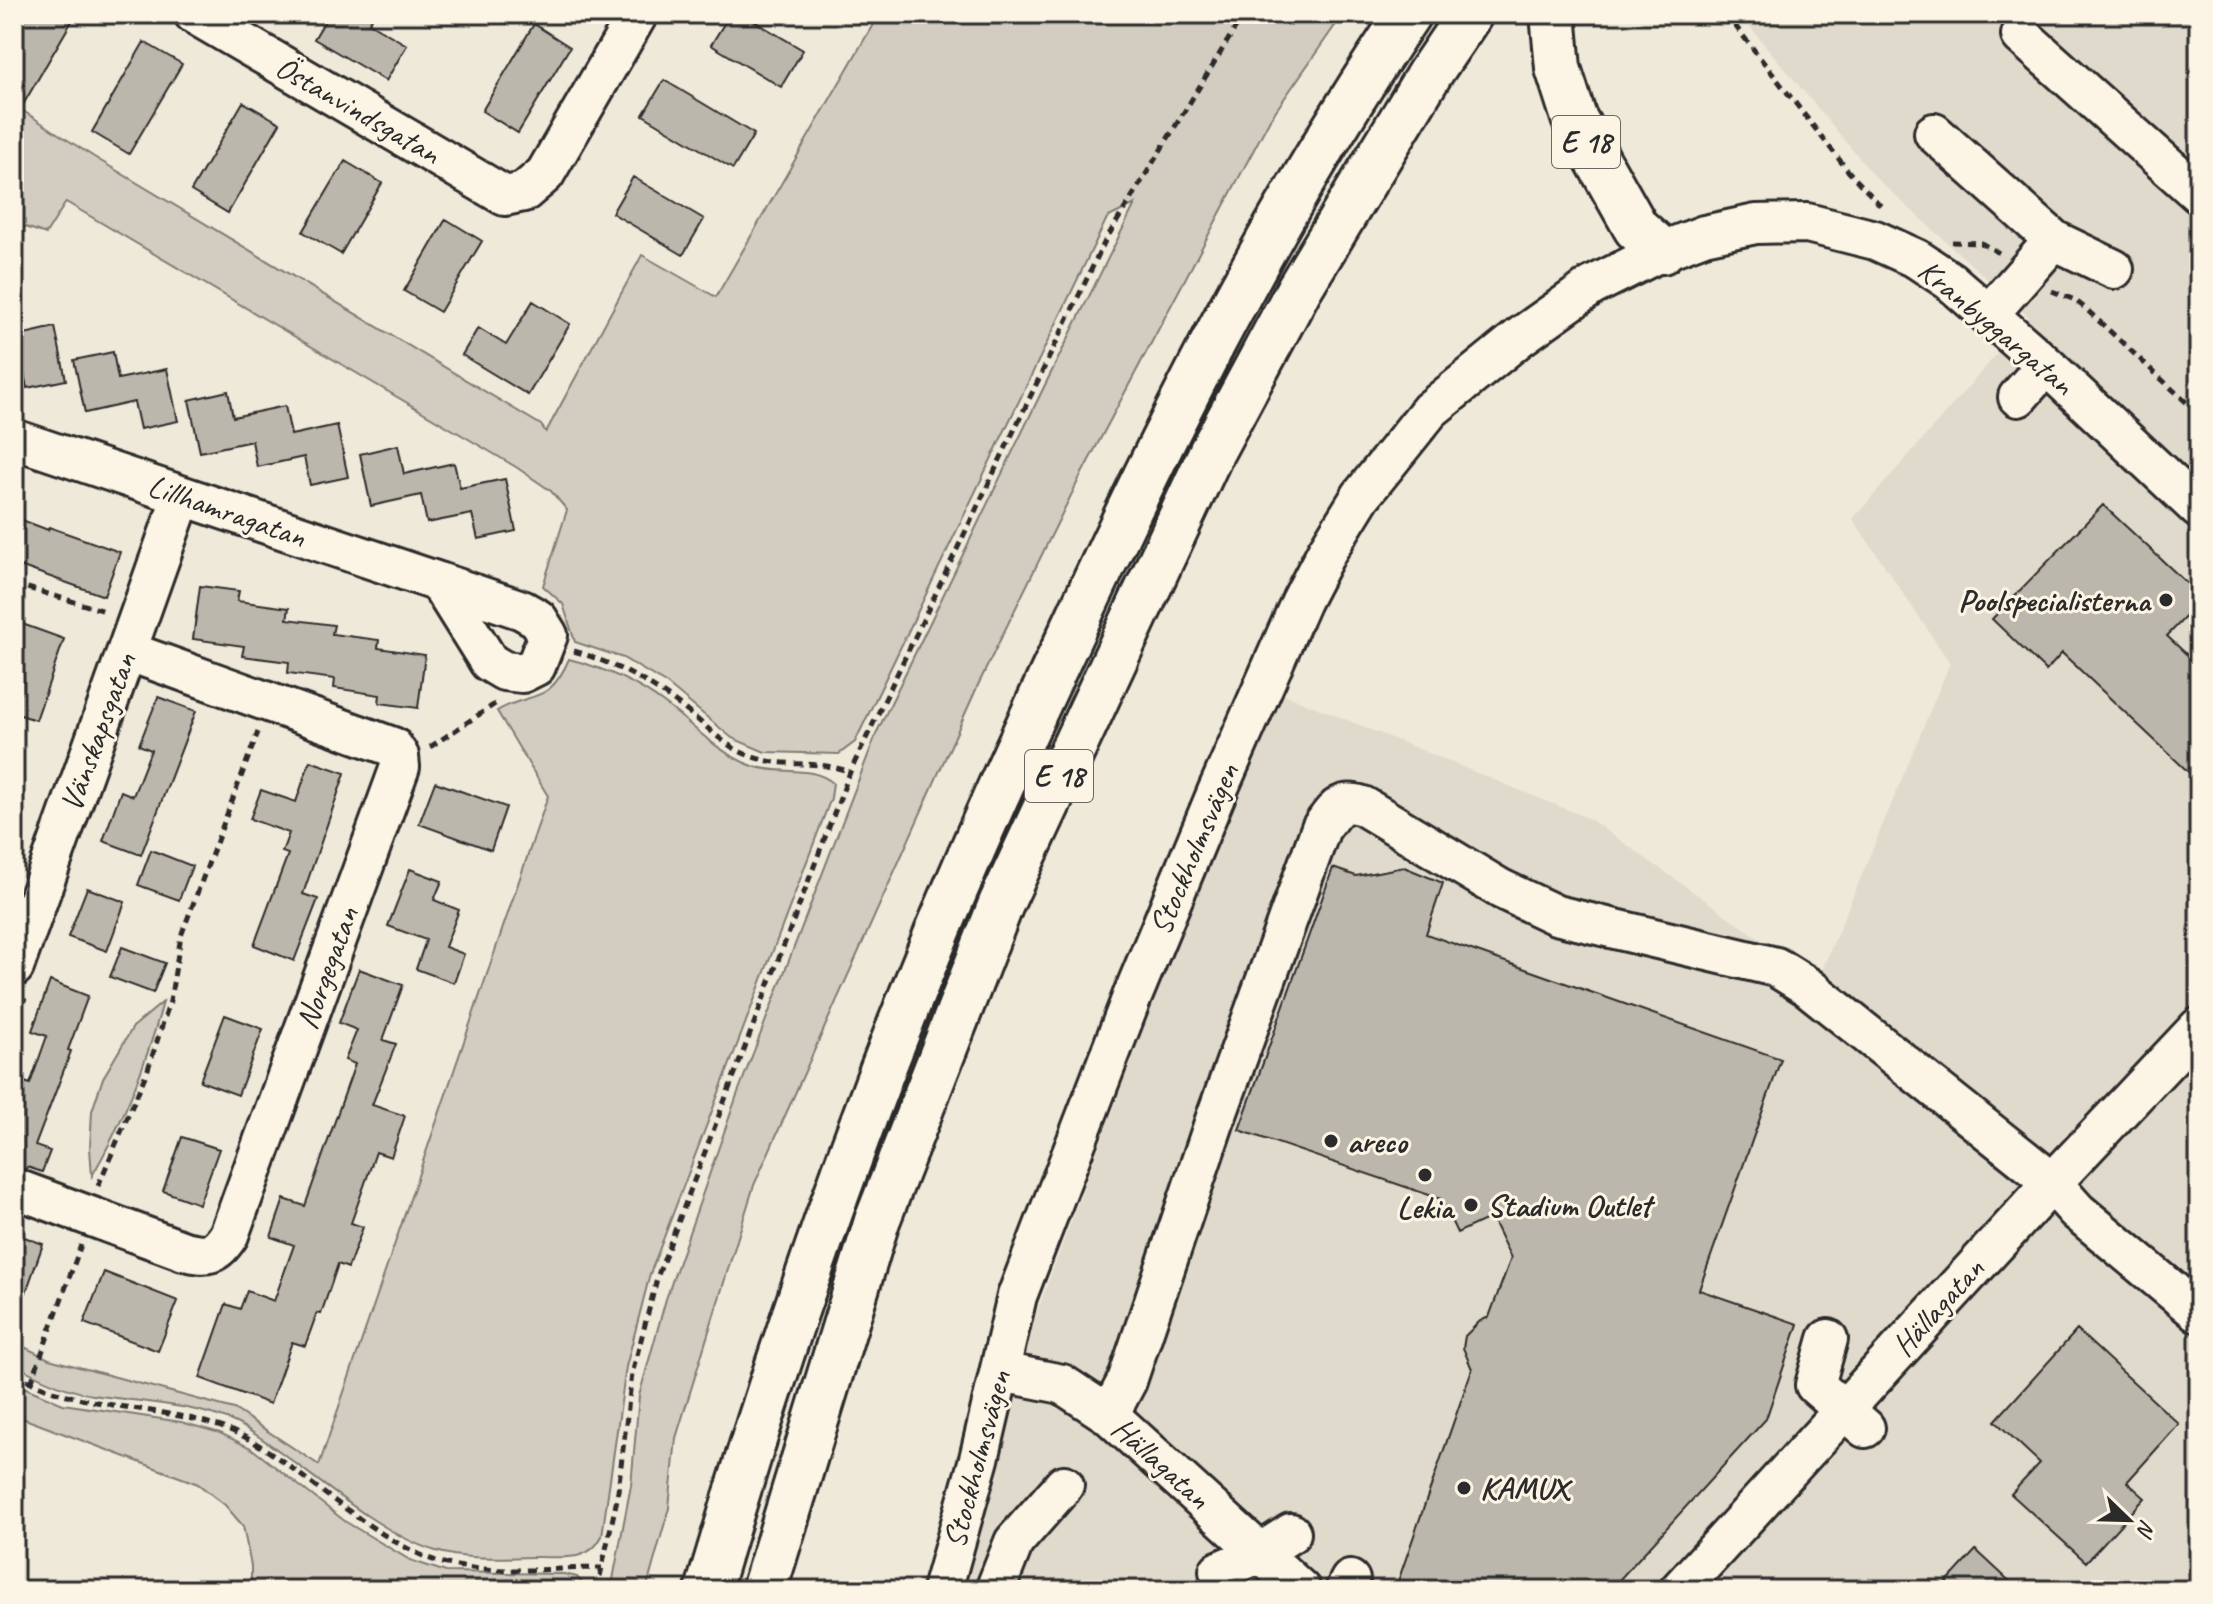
<svg xmlns="http://www.w3.org/2000/svg" width="2213" height="1604" font-family="Caveat,sans-serif">
<style>
.built{fill:#e0dacc}
.green{fill:#d2cdc0;stroke:#7e7c76;stroke-width:2}
.building{fill:#bcb7ac;stroke:#2b2b2b;stroke-width:2}
.lines{fill:none;stroke-linecap:round;stroke-linejoin:round}
.minor-casing{stroke:#2b2b2b;stroke-width:44}
.highway-casing{stroke:#2b2b2b;stroke-width:50}
.path{stroke:#2b2b2b;stroke-width:5;stroke-dasharray:8 6;stroke-linecap:butt}
.minor{stroke:#fcf5e5;stroke-width:38}
.highway{stroke:#fcf5e5;stroke-width:44}
.poi-dot{fill:#2b2b2b;stroke:#fcf5e5;stroke-width:3}
.labels{text-anchor:middle;dominant-baseline:central;stroke-width:6;stroke-linejoin:round;paint-order:stroke}
.shield{fill:#fcf5e5;stroke:#6a6863;stroke-width:2}
.shield-label{font-size:30px;font-weight:bold;fill:#2b2b2b}
.street-label{font-size:32px;fill:#2b2b2b;stroke:#fcf5e5}
.poi-label{font-size:32px;font-weight:bold;fill:#2b2b2b;stroke:#fcf5e5;text-anchor:start}
</style>
<rect width="100%" height="100%" fill="#efe9da"/>
<filter id="ink" filterUnits="userSpaceOnUse"><feTurbulence type="fractalNoise" baseFrequency=".0125" numOctaves="2"/><feDisplacementMap in="SourceGraphic" scale="16" xChannelSelector="R" yChannelSelector="G"/><feConvolveMatrix kernelMatrix="1 2 1 2 8 2 1 2 1" color-interpolation-filters="sRGB"/></filter>
<g filter="url(#ink)">
<path class="built" d="M 1739,14 L 2199,14 L 2199,1590 L 955,1590 L 1038,1309 L 1216,836 L 1281,693 L 1590,819 L 1818,980 L 1950,663 L 1853,519 L 2029,317 L 1877,179 Z"/>
<path class="green" d="M 879,14 L 1343,14 L 1270,119 L 1079,479 L 978,685 L 754,1185 L 676,1438 L 669,1508 L 646,1590 L 611,1590 L 631,1485 L 639,1396 L 666,1299 L 737,1095 L 877,732 L 1042,391 L 1135,204 L 1107,218 L 855,742 L 839,754 L 765,752 L 732,738 L 667,684 L 623,658 L 575,642 L 563,604 L 543,586 L 567,510 L 551,491 L 516,467 L 66,202 L 46,234 L 14,223 L 14,105 L 94,157 L 541,425 L 546,432 L 642,255 L 716,297 Z
M 569,659 C 604,668 636,682 665,704 C 693,725 717,752 750,765 C 778,776 811,764 833,783 L 831,798 L 650,1274 L 626,1367 L 602,1536 C 590,1562 563,1557 539,1557 C 504,1557 469,1561 436,1551 C 389,1538 322,1483 282,1453 C 267,1443 253,1431 236,1423 C 196,1404 138,1402 93,1395 C 67,1391 37,1377 14,1364 L 14,1342 L 49,1359 L 234,1409 L 319,1465 L 548,796 L 497,711 C 532,690 548,707 569,659 Z
M 163,1002 C 147,1062 123,1122 92,1176 L 90,1148 L 92,1111 L 103,1078 L 133,1027 Z
M 14,1383 L 63,1404 L 181,1422 L 220,1433 L 251,1448 L 346,1522 L 410,1560 L 446,1572 L 564,1574 L 577,1577 L 588,1590 L 251,1590 L 251,1566 L 243,1526 L 225,1505 L 198,1484 L 14,1415 Z"/>
<path class="building" d="M 24,14 L 76,14 L 14,120 L 14,31 Z
M 329,14 L 375,14 L 369,23 L 407,45 L 386,81 L 314,39 Z
M 730,14 L 742,14 L 803,50 L 781,87 L 711,45 Z
M 534,24 L 570,47 L 518,133 L 482,111 Z
M 144,42 L 182,64 L 129,154 L 92,132 Z
M 664,80 L 754,134 L 733,169 L 643,115 Z
M 243,102 L 280,123 L 228,213 L 191,191 Z
M 345,161 L 382,183 L 341,254 L 303,232 Z
M 633,177 L 704,219 L 683,255 L 612,213 Z
M 446,219 L 482,241 L 440,312 L 404,291 Z
M 533,301 L 570,324 L 528,395 L 462,355 L 478,328 L 506,345 Z
M 55,327 L 66,380 L 27,388 L 16,336 Z
M 113,352 L 118,379 L 167,369 L 178,421 L 140,429 L 134,402 L 85,413 L 74,360 Z
M 228,391 L 233,417 L 285,406 L 291,435 L 337,425 L 348,477 L 310,485 L 304,457 L 257,467 L 252,441 L 200,452 L 189,400 Z
M 398,445 L 404,474 L 454,463 L 460,488 L 505,479 L 516,531 L 478,539 L 472,514 L 427,523 L 421,495 L 371,506 L 360,454 Z
M 2103,505 L 2194,590 L 2194,608 L 2167,636 L 2199,666 L 2199,782 L 2062,653 L 2046,671 L 1992,619 Z
M 14,517 L 48,530 L 49,527 L 120,552 L 104,596 L 14,564 Z
M 200,586 L 239,591 L 237,601 L 289,608 L 287,619 L 334,625 L 332,634 L 379,640 L 378,648 L 425,655 L 418,708 L 379,703 L 380,695 L 334,688 L 335,679 L 288,673 L 289,662 L 242,656 L 244,646 L 193,639 Z
M 14,621 L 64,639 L 36,720 L 14,713 Z
M 158,697 L 196,711 L 141,855 L 103,841 L 121,791 L 133,796 L 151,750 L 139,745 Z
M 310,761 L 345,773 L 303,894 L 318,899 L 294,961 L 254,945 L 288,854 L 282,852 L 289,833 L 250,819 L 261,790 L 296,802 Z
M 435,782 L 506,807 L 491,850 L 419,824 Z
M 151,850 L 192,866 L 179,900 L 138,885 Z
M 1404,867 L 1443,883 L 1426,934 L 1781,1059 L 1699,1290 L 1798,1324 L 1766,1419 L 1610,1590 L 1395,1590 L 1472,1369 L 1463,1348 L 1465,1336 L 1480,1321 L 1489,1317 L 1511,1258 L 1491,1217 L 1457,1233 L 1441,1199 L 1239,1130 L 1333,868 L 1356,876 Z
M 410,869 L 442,881 L 434,900 L 459,910 L 445,947 L 464,954 L 454,983 L 416,969 L 426,940 L 388,926 Z
M 87,888 L 125,902 L 107,951 L 68,937 Z
M 122,947 L 165,963 L 153,993 L 110,977 Z
M 359,969 L 403,985 L 383,1040 L 396,1044 L 372,1105 L 405,1116 L 391,1157 L 376,1152 L 351,1223 L 363,1227 L 348,1268 L 338,1264 L 321,1314 L 317,1313 L 305,1346 L 292,1342 L 270,1404 L 200,1378 L 226,1304 L 240,1309 L 247,1291 L 274,1301 L 294,1245 L 271,1237 L 284,1199 L 305,1206 L 355,1064 L 345,1060 L 357,1030 L 339,1023 Z
M 50,981 L 88,996 L 68,1050 L 71,1051 L 35,1146 L 50,1151 L 42,1172 L 27,1167 L 26,1169 L 14,1167 L 14,1078 L 30,1084 L 47,1036 L 32,1031 Z
M 225,1015 L 263,1029 L 238,1095 L 200,1081 Z
M 182,1137 L 219,1149 L 199,1204 L 163,1191 Z
M 14,1233 L 43,1244 L 18,1315 L 14,1315 Z
M 104,1272 L 178,1301 L 158,1351 L 84,1323 Z
M 2077,1330 L 2179,1424 L 2127,1482 L 2145,1498 L 2086,1562 L 2011,1494 L 2040,1463 L 1995,1421 Z
M 1976,1550 L 2019,1590 L 1939,1590 Z"/>
<g class="lines">
<defs>
<path id="minor" d="M 194,14 L 505,196 L 524,192 L 545,174 L 638,14
M 2021,35 L 2199,194
M 1934,133 L 2054,240 L 2114,269
M 1988,315 L 2054,240
M 2018,397 L 2046,365
M 14,439 L 522,610 L 538,619 L 548,635 L 536,666 L 522,673 L 504,671 L 489,662 L 439,582
M 14,967 L 182,496
M 14,1188 L 184,1251 C 208,1256 215,1256 229,1235 L 400,767 L 399,756 L 393,747 L 127,651
M 1828,1339 L 1815,1385 L 1865,1428
M 1001,1372 L 1062,1384 L 1109,1415 L 1301,1590
M 1109,1415 L 1127,1381 L 1215,1120 L 1321,828 C 1335,810 1339,798 1363,806 L 1501,889 L 1556,915 L 1776,967 L 1808,987 L 2036,1169 L 2052,1183 L 2077,1211 L 2199,1313
M 1219,1571 L 1260,1553 L 1291,1533
M 942,1590 L 979,1459 L 1017,1296 L 1132,997 L 1217,792 L 1301,601 L 1327,551 L 1361,496 L 1430,410 L 1520,337 L 1592,286 L 1662,251 L 1704,235 L 1756,224 L 1807,223 L 1875,240 L 1917,259 L 1950,281 L 2046,365 L 2199,509
M 995,1590 L 1014,1542 L 1064,1485
M 1345,1590 L 1350,1580
M 1679,1590 L 2052,1183 L 2199,1027"/>
<path id="highway" d="M 1553,14 L 1558,68 L 1574,118 L 1636,228 L 1662,251
M 708,1590 C 772,1373 844,1159 930,950 C 973,845 1020,742 1068,640 C 1167,425 1275,210 1408,14
M 764,1590 L 877,1221 L 1001,904 L 1211,453 L 1299,289 L 1430,73 L 1470,14"/>
</defs>
<use href="#minor" class="minor-casing"/>
<use href="#highway" class="highway-casing"/>
<path class="path" d="M 1726,14 L 1849,172 L 1881,206
M 1952,242 L 1981,243 L 1999,253
M 2052,291 L 2075,300 L 2086,309 L 2199,414
M 14,584 L 105,611
M 574,651 C 617,664 653,684 688,712 C 704,724 719,740 737,750 C 778,772 810,757 850,772
M 430,747 L 498,702
M 14,1027 L 25,998
M 98,1186 L 148,1069 L 170,1001 L 181,936 L 258,732
M 14,1373 C 80,1412 154,1403 224,1428 C 264,1442 300,1476 335,1501 C 364,1522 394,1544 428,1558 C 475,1577 551,1568 602,1568
M 31,1383 L 81,1245
M 597,1590 L 617,1499 L 632,1374 L 658,1275 L 850,772 L 1105,241 L 1244,14"/>
<use href="#minor" class="minor"/>
<use href="#highway" class="highway"/>
</g>
</g>
<g class="poi-dot">
<circle cx="2166" cy="600" r="8"/>
<circle cx="1331" cy="1141" r="8"/>
<circle cx="1425" cy="1175" r="8"/>
<circle cx="1471" cy="1205" r="8"/>
<circle cx="1464" cy="1488" r="8"/>
</g>
<g class="labels">
<g class="shield">
<rect x="1552" y="116" width="68" height="52" rx="6"/>
<rect x="1025" y="750" width="68" height="52" rx="6"/>
</g>
<g class="shield-label">
<text x="1586" y="142">E 18</text>
<text x="1059" y="776">E 18</text>
</g>
<g class="street-label">
<text transform="translate(358 110) rotate(30)">Östanvindsgatan</text>
<text transform="translate(1996 327) rotate(40)">Kranbyggargatan</text>
<text transform="translate(227 511) rotate(19)">Lillhamragatan</text>
<text transform="translate(98 732) rotate(-70)">Vänskapsgatan</text>
<text transform="translate(1194 849) rotate(-67)">Stockholmsvägen</text>
<text transform="translate(327 968) rotate(-70)">Norgegatan</text>
<text transform="translate(1938 1307) rotate(-48)">Hällagatan</text>
<text transform="translate(977 1459) rotate(-75)">Stockholmsvägen</text>
<text transform="translate(1161 1463) rotate(42)">Hällagatan</text>
</g>
<g class="poi-label">
<text x="2150" y="600" text-anchor="end">Poolspecialisterna</text>
<text x="1347" y="1141">areco</text>
<text x="1487" y="1205">Stadium Outlet</text>
<text x="1425" y="1207" text-anchor="middle">Lekia</text>
<text x="1480" y="1488">KAMUX</text>
</g>
</g>
<rect width="2213" height="1604" fill="none" stroke="#fcf5e5" stroke-width="48"/>
<rect x="24" y="24" width="2165" height="1556" fill="none" stroke="#2b2b2b" stroke-width="3" filter="url(#ink)"/>
<g transform="translate(2129 1520) rotate(113)" stroke="#fcf5e5" stroke-width="6" paint-order="stroke">
<path d="M0-6L14 30L0 20L-14 30Z" fill="#2b2b2b"/>
<text y="-12" font-size="22" font-weight="bold" text-anchor="middle" fill="#2b2b2b">N</text>
</g>
</svg>
